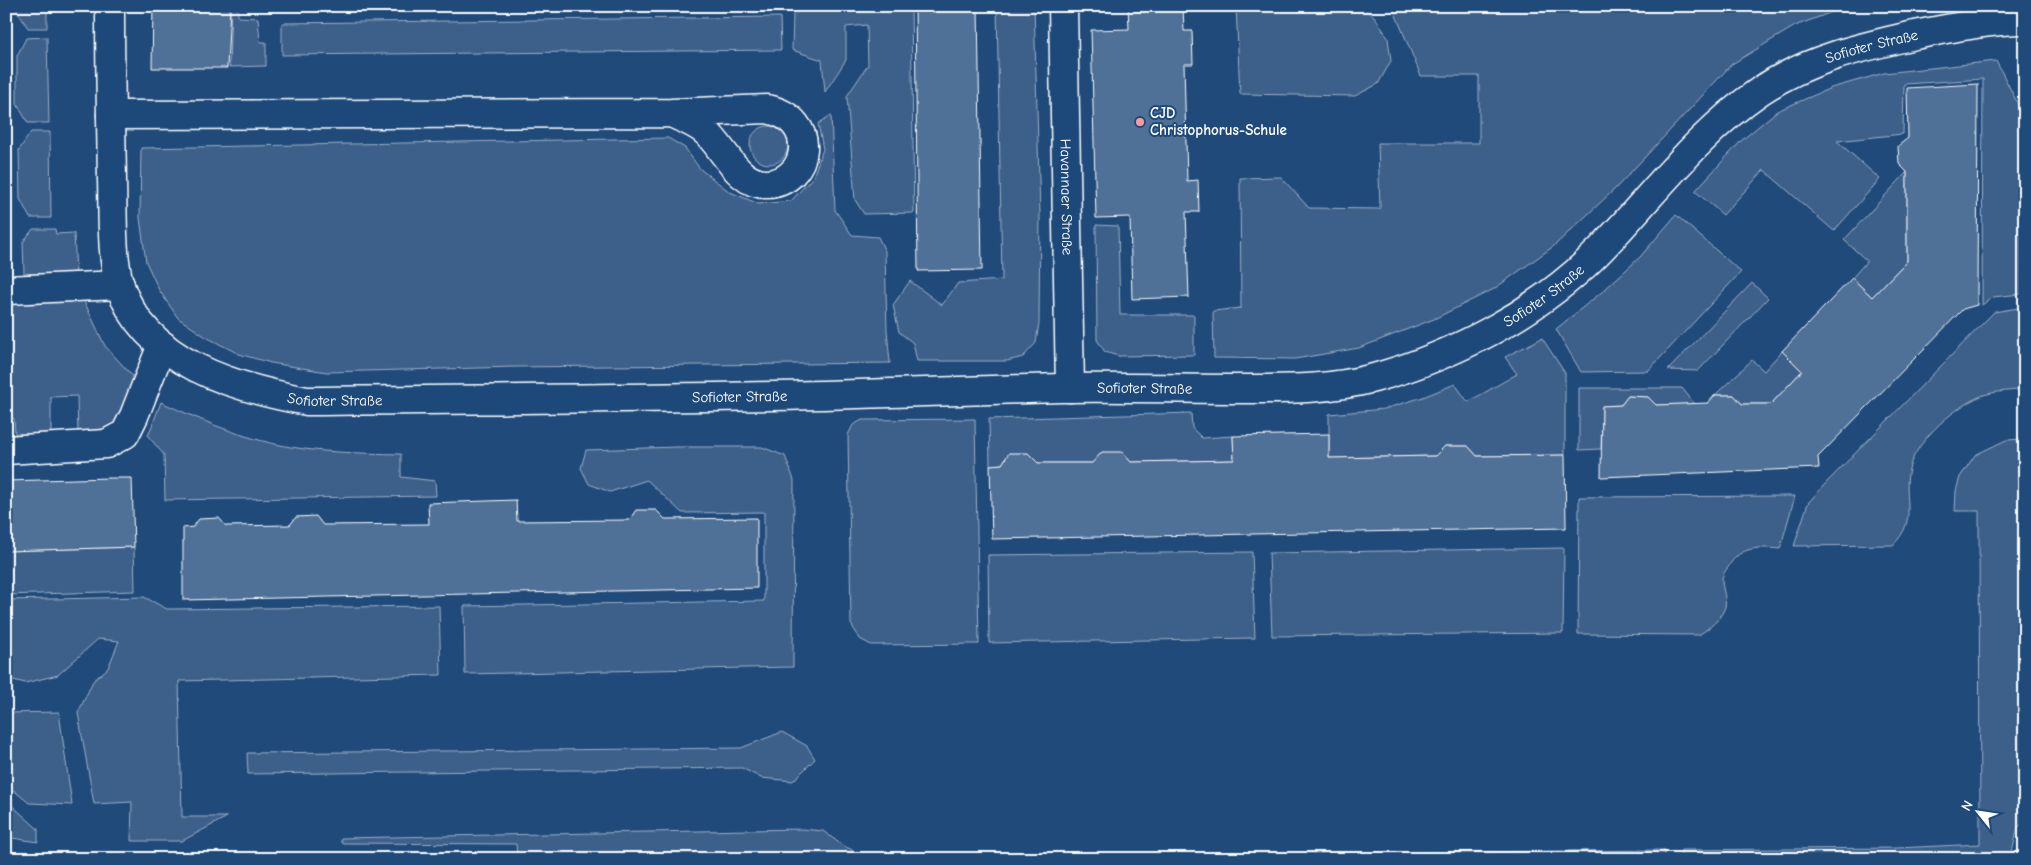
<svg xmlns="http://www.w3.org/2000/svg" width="2031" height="865" font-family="'Comic Neue',sans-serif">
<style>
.green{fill:#3c618b;stroke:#9eb0c5}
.building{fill:#507197;stroke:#fff}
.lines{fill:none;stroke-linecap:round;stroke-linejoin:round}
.street-casing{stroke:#fff;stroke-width:31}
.street{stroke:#1f4a7a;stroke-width:28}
.tram{stroke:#fff;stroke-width:1}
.poi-dot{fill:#ff9aa2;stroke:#1f4a7a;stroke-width:2}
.labels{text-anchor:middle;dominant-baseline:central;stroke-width:4;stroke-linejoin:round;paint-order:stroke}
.street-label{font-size:15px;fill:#fff;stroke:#1f4a7a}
.poi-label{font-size:15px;font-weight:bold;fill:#fff;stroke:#1f4a7a;text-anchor:start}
</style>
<rect width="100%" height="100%" fill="#1f4a7a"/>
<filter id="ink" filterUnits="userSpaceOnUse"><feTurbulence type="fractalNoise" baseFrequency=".02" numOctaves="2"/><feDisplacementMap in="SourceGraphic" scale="10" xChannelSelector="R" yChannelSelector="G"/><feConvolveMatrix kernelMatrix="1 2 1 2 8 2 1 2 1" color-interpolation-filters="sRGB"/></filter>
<g filter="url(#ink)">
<path class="green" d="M 17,6 L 47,6 L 47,28 L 28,28 L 17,11 Z
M 231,6 L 238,6 L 238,17 L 258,18 L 260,42 L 266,42 L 266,66 L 229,67 Z
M 825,6 L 911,6 L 914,213 L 864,214 L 855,200 L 847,96 L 868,65 L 867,25 L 846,27 L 846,60 L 825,92 L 822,60 L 792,50 L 793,13 L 825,8 Z
M 997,6 L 1034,6 L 1040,213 L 1039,323 L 1036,343 L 1023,357 L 1007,361 L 917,361 L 913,343 L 899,332 L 893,305 L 910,281 L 942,305 L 958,283 L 1002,280 Z
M 1236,6 L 1361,6 L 1375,17 L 1388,38 L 1391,61 L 1378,84 L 1355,96 L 1240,94 Z
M 1389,6 L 1848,6 L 1795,26 L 1732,64 L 1616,188 L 1554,246 L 1494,289 L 1434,319 L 1359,348 L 1295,359 L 1214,358 L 1213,311 L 1241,308 L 1240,178 L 1281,177 L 1309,208 L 1380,209 L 1378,143 L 1479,143 L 1479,76 L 1421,76 L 1395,13 Z
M 780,17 L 781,50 L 282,55 L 282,23 Z
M 47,37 L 49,123 L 28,123 L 17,104 L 17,56 L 26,38 Z
M 1996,61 L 2019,106 L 2021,294 L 1993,297 L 1982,305 L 1983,79 L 1904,84 L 1903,134 L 1837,141 L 1880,179 L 1834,231 L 1764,170 L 1723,215 L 1695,191 L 1742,140 L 1777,111 L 1831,88 L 1884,73 Z
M 831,115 L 835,210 L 852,235 L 878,237 L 885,251 L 887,330 L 890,363 L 516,367 L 327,372 L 271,363 L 239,354 L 206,337 L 178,318 L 159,290 L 146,262 L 140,218 L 141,148 L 668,138 L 685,148 L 700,169 L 730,192 L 759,204 L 791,201 L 813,177 L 823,149 L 818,124 Z
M750 145a19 19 0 1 1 38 0a19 19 0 1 1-38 0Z
M 31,132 L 50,132 L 51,218 L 30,218 L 20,199 L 19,150 Z
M 1907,172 L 1907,261 L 1872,297 L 1852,278 L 1867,261 L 1844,240 Z
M 1676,215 L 1741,272 L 1648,371 L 1581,372 L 1556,329 L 1603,291 L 1640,257 Z
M 1096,225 L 1118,226 L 1120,315 L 1194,315 L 1194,355 L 1118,356 L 1105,352 L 1097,340 Z
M 33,229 L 55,229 L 56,234 L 74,233 L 76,274 L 24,274 L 23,242 Z
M 1752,283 L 1768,298 L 1698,371 L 1668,370 Z
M 84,301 L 105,346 L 139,383 L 118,425 L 101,434 L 78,434 L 77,396 L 51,397 L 51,434 L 15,434 L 14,419 L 6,410 L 6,303 Z
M 2024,307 L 2025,389 C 2013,391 1998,391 1987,394 C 1959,402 1915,441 1909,469 C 1902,499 1919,519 1893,545 L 1794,546 L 1808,503 L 1826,483 L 1994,312 Z
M 1542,338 L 1565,373 L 1565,455 L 1477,456 L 1468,446 L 1445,446 L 1435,456 L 1329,458 L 1329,414 L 1384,409 L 1423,397 L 1455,384 L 1468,402 L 1517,374 L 1505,357 Z
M 1782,351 L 1802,371 L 1771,404 L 1742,404 L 1734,395 L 1715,395 L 1752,360 L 1764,371 Z
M 1579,388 L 1682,388 L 1695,404 L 1656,405 L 1648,397 L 1628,396 L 1621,405 L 1602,406 L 1601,449 L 1579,450 Z
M 161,402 C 198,419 235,435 275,444 C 316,453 360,453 401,454 L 401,477 L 435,481 L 436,496 L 165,500 L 164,455 L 148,436 Z
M 1191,413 L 1192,428 L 1202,438 L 1233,436 L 1234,460 L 1131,462 L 1102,452 L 1093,463 L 1038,463 L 1009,453 L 1002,464 L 990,465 L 989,419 Z
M 975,419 L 979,644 L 871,645 L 860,639 L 851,624 L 848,435 L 853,425 L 862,420 Z
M 2025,439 L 2025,822 L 2018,827 L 2012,852 L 1770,859 L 1680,859 L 1681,850 L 1897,848 L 1980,844 L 1979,511 L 1955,511 L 1956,491 L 1960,477 L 1975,455 L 2006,440 Z
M 676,447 L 762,447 L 785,456 L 794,480 L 793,667 L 465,674 L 464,606 L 764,601 L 764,512 L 682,513 L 647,480 L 610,492 L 589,484 L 581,468 L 586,450 Z
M 1795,496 L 1780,549 C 1759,547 1740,546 1729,566 C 1726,570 1722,575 1722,580 C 1722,588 1727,599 1725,607 C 1720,621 1710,627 1699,635 L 1578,634 L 1579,497 Z
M 134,547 L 135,591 L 6,595 L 6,551 Z
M 1564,548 L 1563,633 L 1272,636 L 1269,553 Z
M 1252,552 L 1255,638 L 989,643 L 988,555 Z
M 144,597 L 167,609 L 439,606 L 441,675 L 179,681 L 182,817 L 227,817 L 182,841 L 131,841 L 132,802 L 94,804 L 78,713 L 93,681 L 108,668 L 119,641 L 98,639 L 58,675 L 25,683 L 6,678 L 6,600 Z
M 59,712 L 72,805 L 29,803 L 6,784 L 6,713 Z
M 782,732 L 807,746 L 815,759 L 793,781 L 761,778 L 742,768 L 248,774 L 247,753 L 741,748 Z
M 6,800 L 38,829 L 38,842 L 6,837 Z
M 802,829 L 823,831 L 842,845 L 862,855 L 887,858 L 1664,850 L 1665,859 L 557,859 L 524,858 L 517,854 L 516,844 L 341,843 L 341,838 Z"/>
<path class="building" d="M 153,6 L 230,6 L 227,68 L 152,68 Z
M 915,6 L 978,6 L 982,270 L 918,271 Z
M 1128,6 L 1183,6 L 1184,31 L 1192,31 L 1193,64 L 1184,64 L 1187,181 L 1198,180 L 1199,212 L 1186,212 L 1189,297 L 1132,299 L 1130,217 L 1096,218 L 1091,30 L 1129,29 Z
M 1978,84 L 1977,305 L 1963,309 L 1818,457 L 1819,468 L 1601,477 L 1602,406 L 1621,405 L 1628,396 L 1648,397 L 1656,405 L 1708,403 L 1715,395 L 1734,395 L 1742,404 L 1771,404 L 1802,371 L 1782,351 L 1852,278 L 1872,297 L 1907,261 L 1907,172 L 1899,164 L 1898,146 L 1908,138 L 1907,88 Z
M 1329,434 L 1329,458 L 1435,456 L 1445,446 L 1468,446 L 1477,456 L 1565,455 L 1566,528 L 992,539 L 990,465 L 1002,464 L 1009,453 L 1028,453 L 1038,463 L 1092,463 L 1102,452 L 1122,452 L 1131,462 L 1234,460 L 1233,436 Z
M 109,478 L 132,478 L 134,547 L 6,551 L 6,481 Z
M 516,500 L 517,521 L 629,520 L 636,510 L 656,510 L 665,519 L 757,518 L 757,588 L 183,600 L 183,528 L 193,527 L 199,519 L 219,518 L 226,526 L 290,525 L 296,517 L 316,516 L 323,525 L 429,524 L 428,503 Z"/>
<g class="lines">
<defs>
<g id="street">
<path id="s1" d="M 110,6 C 110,64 111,122 112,180 C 113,211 111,258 120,286 C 146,363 235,388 307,401 C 479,399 651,399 823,395 C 903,393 982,390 1062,388 C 1121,387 1179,389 1237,389 C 1284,389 1329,390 1374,378 C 1456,355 1537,313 1597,253 C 1649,200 1698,133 1760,91 C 1807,59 1862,47 1915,35 C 1951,28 1988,20 2025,20"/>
<path id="s2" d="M 1063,6 L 1070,388"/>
<path d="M 111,115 L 671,113 L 767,109 C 820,119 810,182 767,184 C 737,185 724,147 705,131 C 696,123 682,118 671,113"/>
<path d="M 6,290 L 120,285"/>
<path d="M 6,450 L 106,444 L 125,434 L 134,416 L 162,345"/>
</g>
</defs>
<use href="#street" class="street-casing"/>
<use href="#street" class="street"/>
<path class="tram" d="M 6,857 L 57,859"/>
</g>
</g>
<circle class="poi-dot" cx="1140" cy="122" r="5"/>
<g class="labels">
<g class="street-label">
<text stroke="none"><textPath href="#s1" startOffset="2189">Sofioter Straße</textPath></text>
<text stroke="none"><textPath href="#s2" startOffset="191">Havannaer Straße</textPath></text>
<text stroke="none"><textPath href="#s1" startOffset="1769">Sofioter Straße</textPath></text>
<text stroke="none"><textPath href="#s1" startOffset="1349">Sofioter Straße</textPath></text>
<text stroke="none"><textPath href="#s1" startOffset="944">Sofioter Straße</textPath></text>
<text stroke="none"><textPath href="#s1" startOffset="539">Sofioter Straße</textPath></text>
</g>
<g class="poi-label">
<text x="1150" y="113">CJD<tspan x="1150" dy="17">Christophorus-Schule</tspan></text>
</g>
</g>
<rect width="2031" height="865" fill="none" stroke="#1f4a7a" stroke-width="25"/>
<rect x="12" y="12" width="2006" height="840" fill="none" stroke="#fff" stroke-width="2" filter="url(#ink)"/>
<g transform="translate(1978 812) rotate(300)" stroke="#1f4a7a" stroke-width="4" paint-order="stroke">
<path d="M0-4L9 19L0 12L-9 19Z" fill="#ffffff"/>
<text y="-8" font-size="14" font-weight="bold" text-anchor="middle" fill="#ffffff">N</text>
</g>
</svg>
